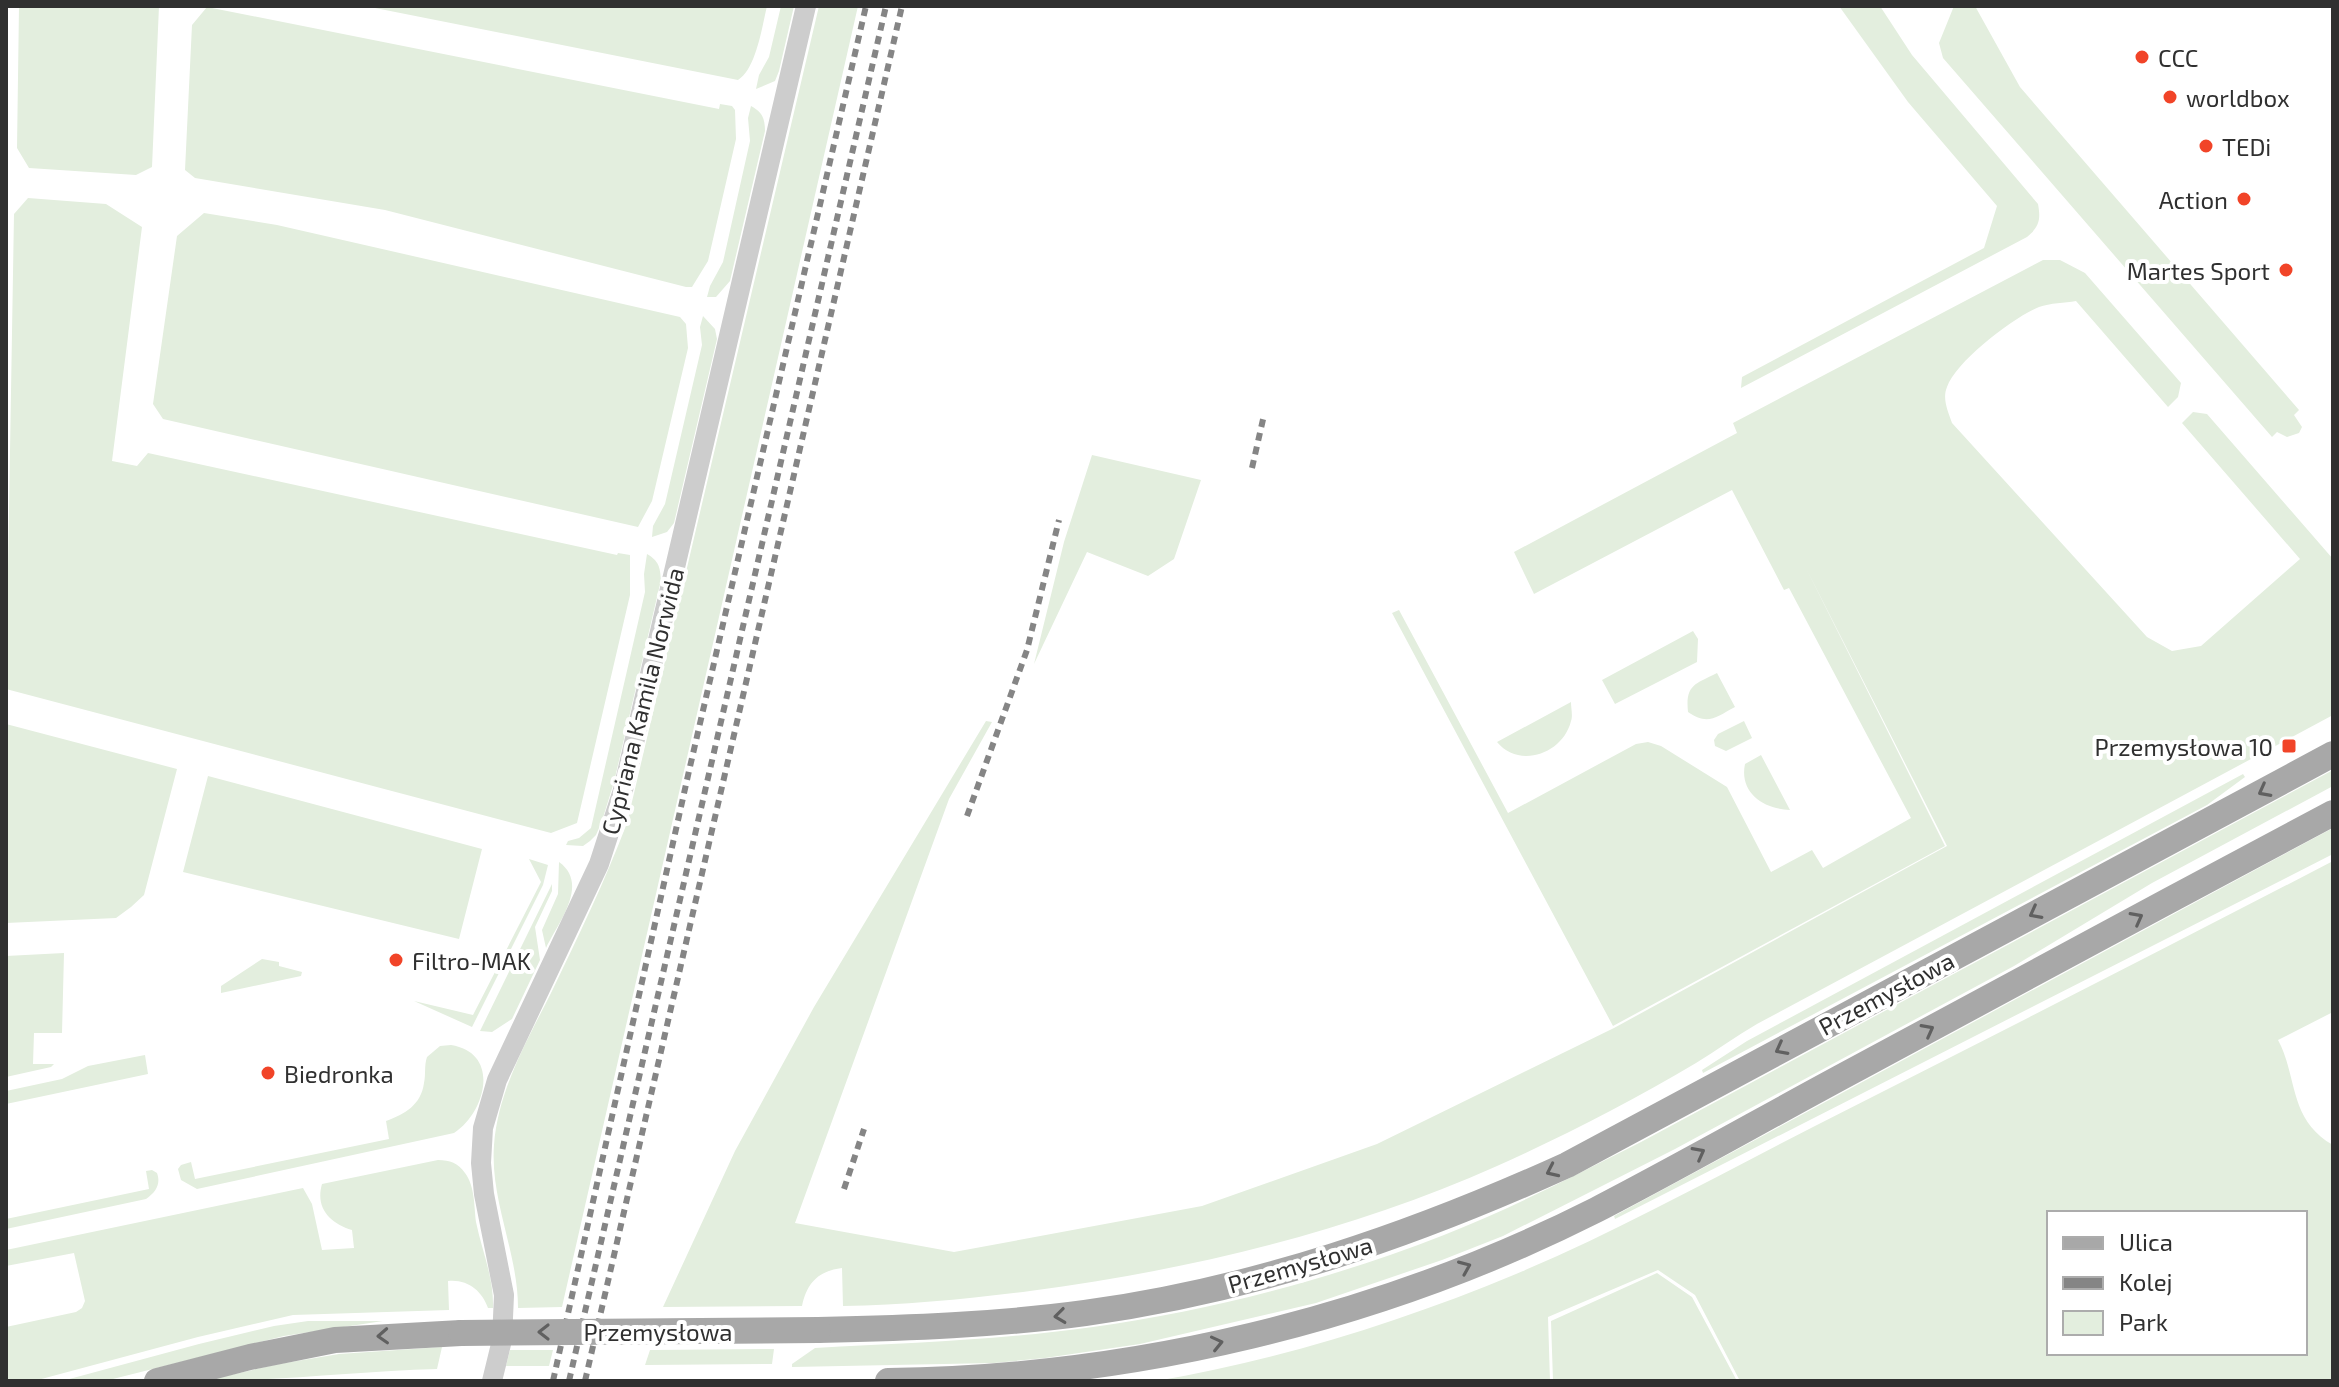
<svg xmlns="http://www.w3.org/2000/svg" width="2339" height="1387" font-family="'Exo 2',sans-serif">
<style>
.green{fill:#e3eede;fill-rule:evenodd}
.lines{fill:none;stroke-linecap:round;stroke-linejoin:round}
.minor{stroke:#cdcdcd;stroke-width:20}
.major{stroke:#a8a8a8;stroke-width:26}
.rail{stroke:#858585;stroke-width:6;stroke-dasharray:8 6;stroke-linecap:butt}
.major-bridge{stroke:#a8a8a8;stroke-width:26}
.oneway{stroke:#606060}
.poi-dot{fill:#f14428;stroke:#fff;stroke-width:3}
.labels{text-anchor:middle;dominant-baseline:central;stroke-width:8;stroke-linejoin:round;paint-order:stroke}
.poi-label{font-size:24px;fill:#303030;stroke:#fff;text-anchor:start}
.street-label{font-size:24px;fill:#303030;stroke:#fff}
</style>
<rect width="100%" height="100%" fill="#fff"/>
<path class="green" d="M 19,6 L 159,6 L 152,167 L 136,175 L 29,168 L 17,148 Z
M 365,6 L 767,6 C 762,27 756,69 738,80 Z
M 781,6 L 794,6 L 779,71 L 775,81 L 756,89 L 759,75 L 769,57 Z
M 819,6 L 858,6 L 562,1307 L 518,1308 C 518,1252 490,1201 494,1145 C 498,1090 528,1039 552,991 C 579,935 605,881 627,823 Z
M 1839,6 L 1880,6 L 1912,55 L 2038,204 C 2041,220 2039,227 2027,237 L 1741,388 L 1742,377 L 1984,248 L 1997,206 L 1908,102 Z
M 1954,6 L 1975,6 L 2020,87 L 2299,410 L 2294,415 L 2302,427 L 2299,433 L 2287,437 L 2277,432 L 2272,437 L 1943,58 L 1939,43 Z
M 207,7 L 719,109 L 720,104 L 732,106 L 735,110 L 736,139 L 708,261 L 692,287 L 686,287 L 385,210 L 195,178 L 185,170 L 192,25 Z
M 751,106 C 762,112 765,118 765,131 L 730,281 L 716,297 L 707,297 L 710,286 L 723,262 L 750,141 L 748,118 Z
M 28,198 L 106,204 L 142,227 L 112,461 L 137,466 L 148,453 L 617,555 L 618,553 L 630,555 L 630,595 L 577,823 L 551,833 L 6,689 L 14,214 Z
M 204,213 L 277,225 L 680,317 L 686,324 L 688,348 L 652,501 L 638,527 L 163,419 L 153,404 L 177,236 Z
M 2043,260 L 2060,260 L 2085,273 L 2181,383 L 2178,397 L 2168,407 L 2076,301 C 2065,303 2050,303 2039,307 C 2014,317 1956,361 1947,387 C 1942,399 1948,411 1952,423 L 2147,637 L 2172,651 L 2201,646 L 2300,559 L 2182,423 L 2193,412 L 2207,414 L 2333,559 L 2333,715 L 1757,1024 C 1736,1036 1716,1051 1696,1063 C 1632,1101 1564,1136 1497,1166 C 1349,1232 1190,1270 1030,1291 C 968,1299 906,1305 843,1306 L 842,1268 C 818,1271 807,1283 802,1306 L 663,1307 L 735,1151 L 814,1007 L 986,721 L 992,722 L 949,799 L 795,1223 L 954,1252 L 1202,1206 L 1377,1144 L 1614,1028 L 1947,846 L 1807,570 L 1945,846 L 1613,1026 L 1392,613 L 1399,610 L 1508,813 L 1636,744 L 1648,742 L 1661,746 L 1727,787 L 1771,872 L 1812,850 L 1823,868 L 1911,818 L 1789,588 L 1784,590 L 1732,490 L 1534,594 L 1514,552 L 1737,433 L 1733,423 Z
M 703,316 L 715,329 L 717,339 L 674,523 L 667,532 L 652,537 L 653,526 L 665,504 L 702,345 L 700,327 Z
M 1092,455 L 1201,480 L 1174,559 L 1148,576 L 1087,552 L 1034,664 L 1064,542 Z
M 647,554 C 659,561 660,567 661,580 L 614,782 L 602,821 L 596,835 L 590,841 L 583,846 L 566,845 L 568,841 L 579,838 L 591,828 L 645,592 L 644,574 Z
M 1693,631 L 1698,639 L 1697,662 L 1615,704 L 1602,680 Z
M 1717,673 L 1735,707 C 1716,717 1708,726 1688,712 C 1685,684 1696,684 1717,673 Z
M 1571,702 C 1571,708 1573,716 1571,721 C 1563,754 1519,769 1497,742 Z
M 1744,721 L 1752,738 L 1726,751 L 1715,746 L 1714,740 L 1718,734 Z
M 6,724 L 177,769 L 144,895 L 131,907 L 116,918 L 6,923 Z
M 1761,755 L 1790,810 C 1763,809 1739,792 1745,764 Z
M 2333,770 L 2333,786 L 2152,883 L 2014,966 L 1675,1149 L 1503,1236 L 1442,1260 L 1316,1303 L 1140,1344 L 1045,1358 L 994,1363 L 792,1367 L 792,1364 L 815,1348 C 908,1343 1001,1340 1093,1327 C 1212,1310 1332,1279 1444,1235 C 1512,1208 1576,1175 1641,1142 Z
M 2243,774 L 2245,777 L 2207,805 L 1703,1073 L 1702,1070 L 1747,1041 Z
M 208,776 L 482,849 L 459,939 L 183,872 Z
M 2333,828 L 2333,854 L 1615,1219 L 1614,1216 Z
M 529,859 L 548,865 L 543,885 L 472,1027 L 414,1001 L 473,1015 L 541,882 Z
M 2333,861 L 2333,1012 L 2278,1040 C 2298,1077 2288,1119 2333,1145 L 2333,1381 L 1740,1381 L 1695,1295 L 1658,1270 L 1548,1317 L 1550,1381 L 1156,1381 C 1279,1360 1401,1322 1516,1274 C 1618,1231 1715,1177 1813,1127 C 1987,1039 2160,951 2333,861 ZM 2049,1213 L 2305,1213 L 2305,1353 L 2049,1353 Z
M 559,862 C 590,884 558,923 546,948 L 542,930 L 558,894 Z
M 552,884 L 552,891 L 535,927 L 540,960 L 512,1019 L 492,1032 L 480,1031 Z
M 64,953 L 62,1033 L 34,1033 L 33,1064 L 54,1064 L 51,1067 L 6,1077 L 6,956 Z
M 262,959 L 279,962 L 279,966 L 302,972 L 301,976 L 221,993 L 221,986 Z
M 451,1045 C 501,1053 486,1112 454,1133 L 197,1189 L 181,1180 L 178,1169 L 181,1165 L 191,1162 L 195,1179 L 389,1139 L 386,1121 C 405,1114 421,1105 424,1083 C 426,1074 424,1066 427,1057 L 440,1046 Z
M 145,1055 L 148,1074 L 6,1104 L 6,1091 L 62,1079 L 88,1066 Z
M 438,1160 C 450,1160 458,1163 465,1173 C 475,1186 474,1206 476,1222 C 482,1251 494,1278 493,1308 L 488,1308 C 482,1291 468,1279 448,1281 L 449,1310 L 293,1315 L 198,1337 L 34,1381 L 6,1381 L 6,1327 L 76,1312 L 82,1308 L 85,1301 L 74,1253 L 6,1266 L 6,1250 L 303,1188 L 312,1204 L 322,1250 L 354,1248 L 352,1230 C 330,1223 315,1208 322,1184 Z
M 152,1170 L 157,1173 C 161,1184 156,1192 146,1199 L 6,1229 L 6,1219 L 149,1189 L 146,1171 Z
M 1657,1273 L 1692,1297 L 1737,1381 L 1553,1381 L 1551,1321 Z
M 308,1321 L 383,1321 L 284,1336 L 105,1381 L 62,1381 L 199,1344 L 274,1326 Z
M 442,1347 L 437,1369 C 359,1371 282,1381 203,1381 L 279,1364 L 339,1354 Z
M 774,1349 L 772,1364 L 645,1365 L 650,1350 Z
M 510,1350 L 553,1350 L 549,1366 L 506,1366 Z"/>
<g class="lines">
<path class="minor" d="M 492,1381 L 502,1340 L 504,1295 L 484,1194 L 481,1163 L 483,1128 L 497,1080 L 599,864 L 623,790 L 806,6"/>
<path class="major" d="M 818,1330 C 908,1328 997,1325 1085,1313 C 1254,1290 1413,1235 1567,1165 L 2333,754
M 157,1381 L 250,1357 L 335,1340 L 461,1333
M 888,1381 C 1132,1378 1378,1320 1596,1210 C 1685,1164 1772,1114 1860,1067 C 2017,982 2175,897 2333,813"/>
<path class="rail" d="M 1252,468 L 1264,415
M 967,816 L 1027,650 L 1059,520
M 844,1189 L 864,1129
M 553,1381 L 689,771 L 866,6
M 569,1381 L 886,6
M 585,1381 L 902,6"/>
<path class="major-bridge" d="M 461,1333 L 818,1330"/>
</g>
<defs><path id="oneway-chevron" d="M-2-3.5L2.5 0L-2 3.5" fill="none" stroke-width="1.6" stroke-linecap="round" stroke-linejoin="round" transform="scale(2)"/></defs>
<g class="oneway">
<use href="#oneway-chevron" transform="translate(2264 791) rotate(152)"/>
<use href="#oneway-chevron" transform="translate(2035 913) rotate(152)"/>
<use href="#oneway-chevron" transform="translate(2137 918) rotate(-28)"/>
<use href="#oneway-chevron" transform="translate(1928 1030) rotate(-28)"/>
<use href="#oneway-chevron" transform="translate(1781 1049) rotate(152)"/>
<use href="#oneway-chevron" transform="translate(1699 1153) rotate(-28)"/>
<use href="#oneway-chevron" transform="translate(1552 1171) rotate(155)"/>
<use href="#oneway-chevron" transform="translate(1465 1267) rotate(-23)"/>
<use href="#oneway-chevron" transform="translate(1060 1316) rotate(173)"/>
<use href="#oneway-chevron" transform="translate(544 1332) rotate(180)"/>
<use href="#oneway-chevron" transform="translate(383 1336) rotate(177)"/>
<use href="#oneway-chevron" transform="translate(1217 1343) rotate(-13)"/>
</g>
<g class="poi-dot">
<circle cx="2142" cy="57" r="8"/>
<circle cx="2170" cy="97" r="8"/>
<circle cx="2206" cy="146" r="8"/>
<circle cx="2244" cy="199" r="8"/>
<circle cx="2286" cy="270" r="8"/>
<rect x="2281" y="738" width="16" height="16" rx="4"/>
<circle cx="396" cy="960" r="8"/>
<circle cx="268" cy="1073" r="8"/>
</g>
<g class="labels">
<g class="poi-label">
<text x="2158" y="57">CCC</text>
<text x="2186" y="97">worldbox</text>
<text x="2222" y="146">TEDi</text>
<text x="2228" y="199" text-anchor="end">Action</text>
<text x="2270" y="270" text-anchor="end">Martes Sport</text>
<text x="2273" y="746" text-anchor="end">Przemysłowa 10</text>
<text x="412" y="960">Filtro-MAK</text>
<text x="284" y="1073">Biedronka</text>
</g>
<g class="street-label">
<text transform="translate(642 701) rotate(-76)">Cypriana Kamila Norwida</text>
<text transform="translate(1886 993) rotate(-28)">Przemysłowa</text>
<text transform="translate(1300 1264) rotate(-16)">Przemysłowa</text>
<text x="658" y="1331">Przemysłowa</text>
</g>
</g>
<rect width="2339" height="1387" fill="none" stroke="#303030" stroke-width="16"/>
<rect x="2047" y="1211" width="260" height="144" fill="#ffffff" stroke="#acacac" stroke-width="2"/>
<rect x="2063" y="1237" width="40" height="12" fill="#a8a8a8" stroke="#acacac" stroke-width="2"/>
<text x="2119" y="1251" font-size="24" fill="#303030">Ulica</text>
<rect x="2063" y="1277" width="40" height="12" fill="#858585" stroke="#acacac" stroke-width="2"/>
<text x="2119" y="1291" font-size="24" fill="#303030">Kolej</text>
<rect x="2063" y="1311" width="40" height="24" fill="#e3eede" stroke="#acacac" stroke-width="2"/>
<text x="2119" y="1331" font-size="24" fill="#303030">Park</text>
</svg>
